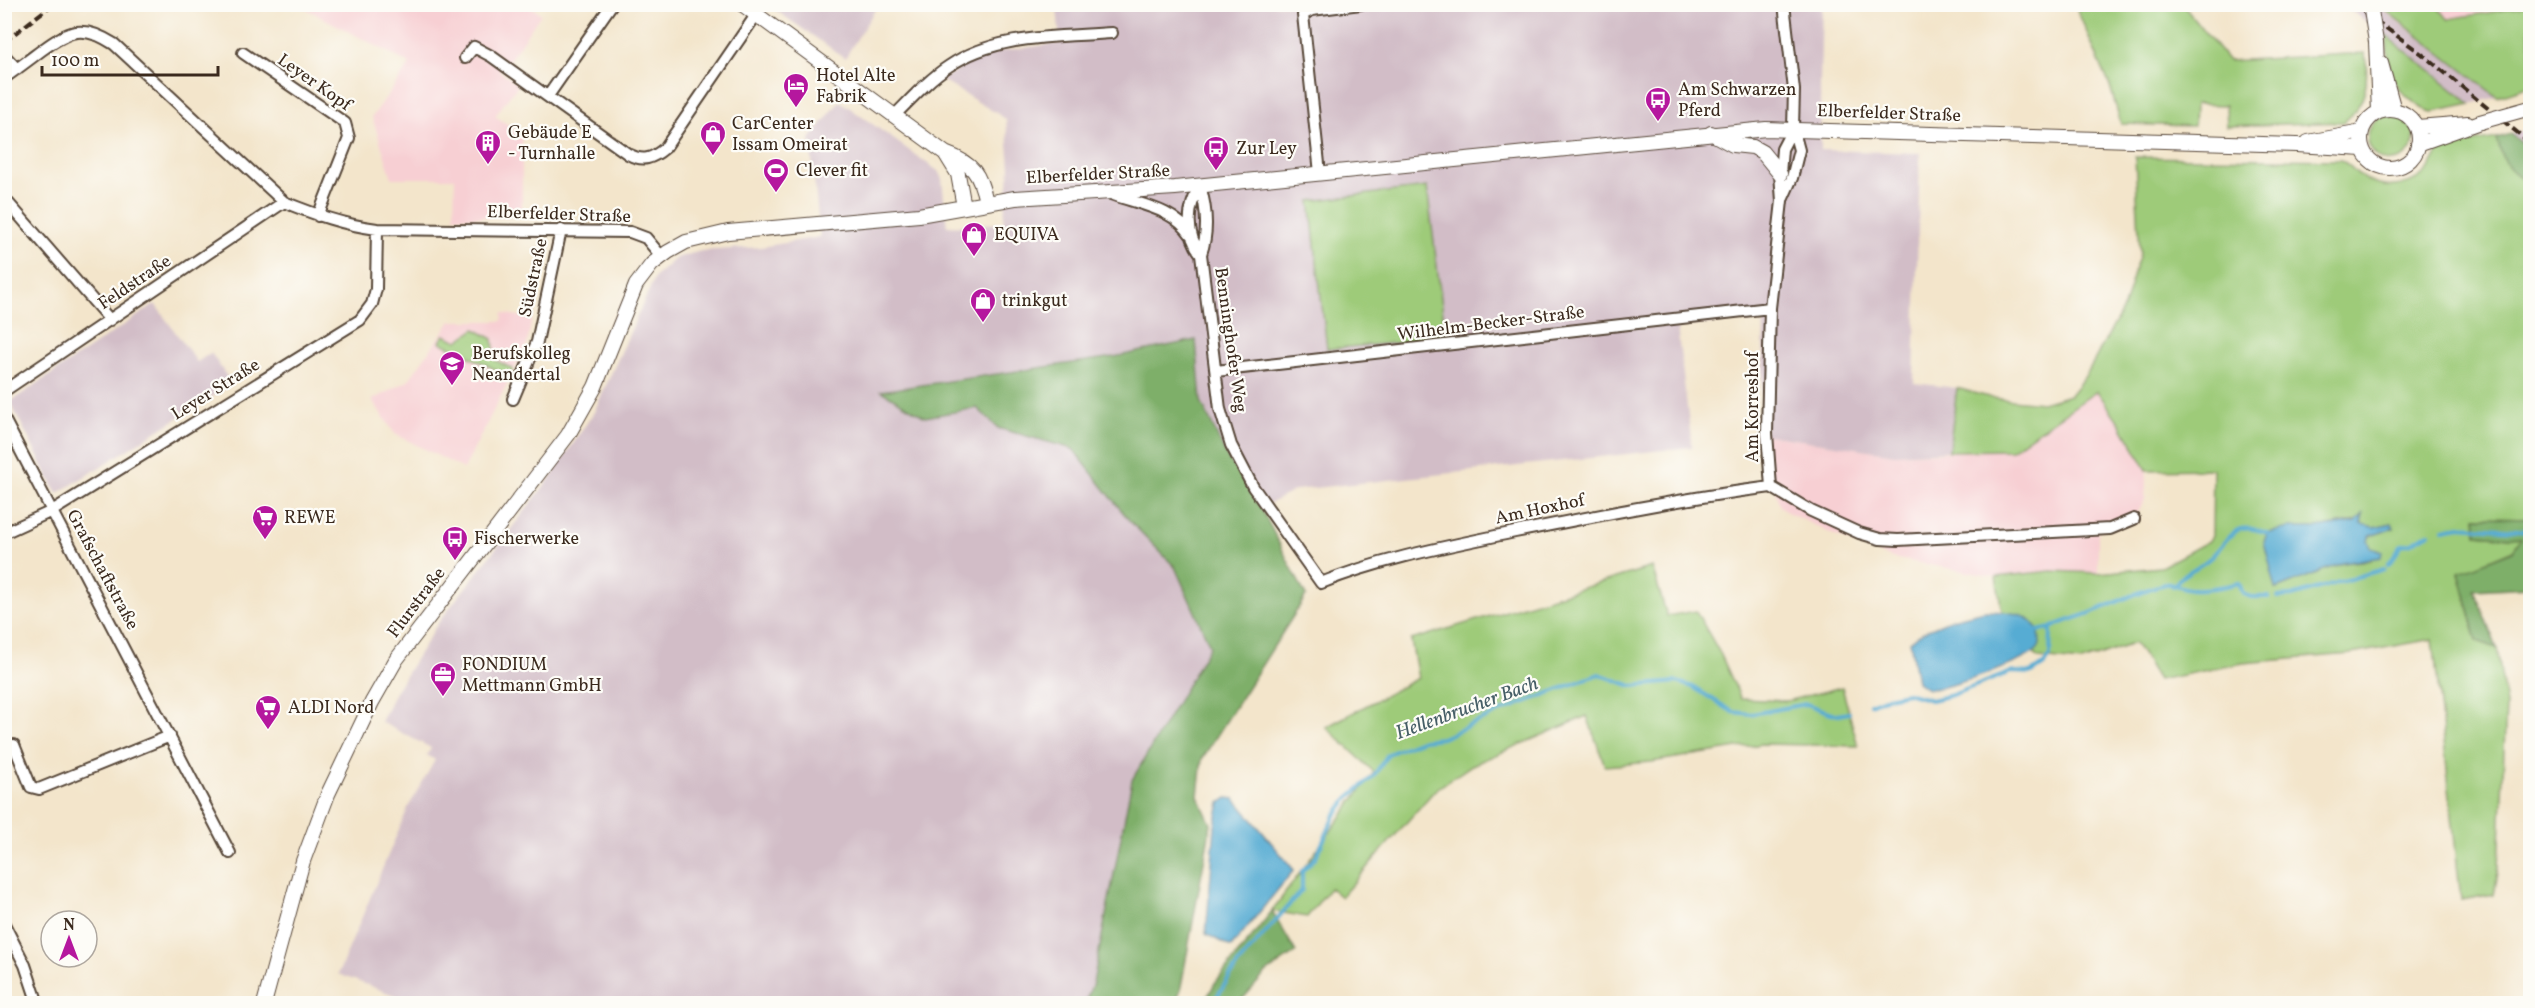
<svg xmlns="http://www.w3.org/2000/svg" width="2535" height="1008" font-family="Vollkorn,serif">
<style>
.built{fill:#f7cfd3}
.industrial{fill:#d2bdc7}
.green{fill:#9ecb79;stroke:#6c7a4c;stroke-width:1.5;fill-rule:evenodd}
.forest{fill:#7eaf69;stroke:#5c6c44;stroke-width:1.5}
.water{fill:#57acd3;stroke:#496b78;stroke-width:1.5}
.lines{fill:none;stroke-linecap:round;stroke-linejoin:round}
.stream{stroke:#57acd3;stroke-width:4}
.street-casing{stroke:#574638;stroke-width:14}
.secondary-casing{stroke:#574638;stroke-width:16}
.street{stroke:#fff;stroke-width:10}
.secondary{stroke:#fff;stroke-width:14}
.rail{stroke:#3b2a1e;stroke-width:4;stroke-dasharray:9 4.5;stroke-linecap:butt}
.secondary-bridge-casing{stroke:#574638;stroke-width:16;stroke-linecap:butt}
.secondary-bridge{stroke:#fff;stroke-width:14}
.labels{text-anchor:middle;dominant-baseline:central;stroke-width:4.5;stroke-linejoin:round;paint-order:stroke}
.poi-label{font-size:18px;fill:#3b2a1e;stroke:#fdfcf7;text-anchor:start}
.street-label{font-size:18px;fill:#3b2a1e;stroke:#fdfcf7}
.water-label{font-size:20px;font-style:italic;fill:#465e66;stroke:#fdfcf7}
</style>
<rect width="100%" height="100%" fill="#fdfcf7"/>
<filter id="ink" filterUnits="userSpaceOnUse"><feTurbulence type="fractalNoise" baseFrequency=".0167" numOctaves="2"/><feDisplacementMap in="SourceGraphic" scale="12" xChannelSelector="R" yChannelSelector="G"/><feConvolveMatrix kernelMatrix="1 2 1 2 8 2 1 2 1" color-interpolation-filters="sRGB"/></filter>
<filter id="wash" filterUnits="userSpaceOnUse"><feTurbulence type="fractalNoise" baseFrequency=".008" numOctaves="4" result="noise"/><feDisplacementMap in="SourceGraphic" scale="24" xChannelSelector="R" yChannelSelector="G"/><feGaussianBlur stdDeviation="1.35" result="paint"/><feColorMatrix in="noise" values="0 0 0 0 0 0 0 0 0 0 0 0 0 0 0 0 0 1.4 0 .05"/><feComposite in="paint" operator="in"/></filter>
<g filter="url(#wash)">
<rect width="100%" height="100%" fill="#f3e5cb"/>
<path class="built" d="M 527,4 L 541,14 L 510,59 L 499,70 L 518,85 L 495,116 L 522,134 L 522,217 L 454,217 L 455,178 L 392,178 L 372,117 L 410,64 L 299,5 Z
M 2530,4 L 2448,19 L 2437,5 Z
M 503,313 L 532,319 L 527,344 L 464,469 L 395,434 L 372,400 L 408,381 L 451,321 L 502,321 Z
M 2097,391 L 2121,425 L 2147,470 L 2145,499 L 2134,519 L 2098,530 L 2098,573 L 2051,571 L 1996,577 L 1892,558 L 1834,535 L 1789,513 L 1779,505 L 1761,434 L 1895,454 L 2011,450 Z"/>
<path class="industrial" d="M 1822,4 L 1820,84 L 1821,150 L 1920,153 L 1914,383 L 1957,388 L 1949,451 L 1895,454 L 1761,434 L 1764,318 L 1677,327 L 1692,447 L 1296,490 L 1261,508 L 1226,455 L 1201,401 L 1196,340 L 1114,357 L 882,391 L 925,417 L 977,408 L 998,428 L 1073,449 L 1129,520 L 1175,567 L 1210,646 L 1132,780 L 1093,983 L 1085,1003 L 418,1004 L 338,974 L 408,808 L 435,760 L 427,755 L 431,748 L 381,722 L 395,692 L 438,623 L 552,476 L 594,412 L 655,277 L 676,258 L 701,251 L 761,247 L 820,237 L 810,139 L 840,101 L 938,171 L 942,179 L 947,226 L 1003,223 L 1010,168 L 1006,119 L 941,80 L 985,53 L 1060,43 L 1057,7 L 1038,8 L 1037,5 Z
M 768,5 L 878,5 L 845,58 Z
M 2342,5 L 2376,5 L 2497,97 L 2471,104 L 2386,35 Z
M 2530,129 L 2530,150 L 2511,134 Z
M 155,304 L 197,362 L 211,353 L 232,384 L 57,494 L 10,402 Z"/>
<path class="green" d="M 2075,5 L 2183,5 L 2228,61 L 2365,53 C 2369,81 2367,103 2344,122 L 2227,126 L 2226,105 L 2195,104 L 2194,126 L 2121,124 L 2110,86 Z
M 2383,5 L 2437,5 L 2448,19 L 2530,6 L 2530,86 L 2497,97 L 2384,9 Z
M 2386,35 L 2471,104 L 2433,112 C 2419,111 2399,90 2393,78 C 2387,67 2388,47 2386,35 Z
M2368 138a23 23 0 1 1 46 0a23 23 0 1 1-46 0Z
M 2497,138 C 2503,163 2508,170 2530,183 L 2530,518 L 2475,517 L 2477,534 L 2522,538 L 2513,550 L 2459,573 L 2477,641 L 2497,648 L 2506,705 L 2499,867 L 2494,894 L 2461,900 L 2433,639 L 2351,654 L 2243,663 L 2158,680 L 2135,643 L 2082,662 L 2038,658 L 2002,612 L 1996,577 L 2051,571 L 2098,573 L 2161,567 L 2209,541 L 2212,535 L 2213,469 L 2147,470 L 2121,425 L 2097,391 L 2011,450 L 1949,451 L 1957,388 L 1992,398 L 2042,403 L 2070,395 L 2086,375 L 2124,307 L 2140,253 L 2135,157 L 2341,160 C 2351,165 2357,175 2366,180 C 2387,192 2416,186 2430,167 C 2435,160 2436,153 2443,147 ZM 2362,520 L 2361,524 L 2374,527 L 2392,523 L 2394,528 L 2370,536 L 2368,540 L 2371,560 L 2342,563 L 2276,589 L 2289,528 L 2317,528 Z
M 1427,187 L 1446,338 L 1327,349 L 1310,201 Z
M 475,329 L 493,339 L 495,360 L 513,369 L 510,377 L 440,342 L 444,335 L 458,341 Z
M 1652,567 L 1667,616 L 1696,611 L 1721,655 L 1741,699 L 1787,701 L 1842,687 L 1858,746 L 1762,744 L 1651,762 L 1605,766 L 1587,716 L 1472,765 L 1435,790 L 1341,897 L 1330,888 L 1307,917 L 1272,911 L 1374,772 L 1326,727 L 1418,678 L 1411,640 Z"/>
<path class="forest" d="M 2511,134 L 2530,150 L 2530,183 C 2508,171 2503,163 2497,138 Z
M 1196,340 L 1201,401 L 1226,455 L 1261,508 L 1306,596 L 1202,759 L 1198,796 L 1211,824 L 1180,992 L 1174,1003 L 1085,1003 L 1093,983 L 1132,780 L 1210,646 L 1175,567 L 1129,520 L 1073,449 L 998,428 L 977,408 L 925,417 L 881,391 L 1114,357 Z
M 2475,517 L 2530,518 L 2530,587 L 2474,590 L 2497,648 L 2477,641 L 2459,572 L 2513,551 L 2521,538 L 2477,534 Z
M 1272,911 L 1296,952 L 1266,973 L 1239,1003 L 1204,1003 L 1215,983 Z"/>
<path class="water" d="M 2363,514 L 2361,524 L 2374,527 L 2392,523 L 2394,528 L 2370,536 L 2368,540 L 2371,548 L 2382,551 L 2381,557 L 2342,563 L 2276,589 L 2264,542 L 2267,533 L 2289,528 L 2317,528 L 2356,522 Z
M 1984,611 C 2005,612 2031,610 2039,633 C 2040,637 2041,643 2039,647 C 2032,661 1946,690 1929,689 C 1925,688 1921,685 1917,682 L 1910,641 L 1926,630 L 1952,619 Z
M 1227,798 L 1235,799 L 1294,870 L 1231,947 L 1206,934 L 1215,826 L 1220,803 Z"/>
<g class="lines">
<path class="stream" d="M 2444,529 L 2460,526 L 2530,531
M 2388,565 L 2402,545 L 2412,543 L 2429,533
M 2173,586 C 2187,569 2196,570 2210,558 C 2231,539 2231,519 2267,533
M 2278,597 L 2292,596 L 2384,569
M 2038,631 L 2051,628
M 1870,704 L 1887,697 L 1907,693 L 1931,700 L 1952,695 L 2011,672 L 2032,673 L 2044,665 L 2050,657 L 2051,628 C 2066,620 2080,618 2095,611 C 2116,603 2143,589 2165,584 C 2172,582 2184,589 2192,589 C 2208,590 2223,587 2239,583 L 2243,594 L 2251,597 L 2269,597
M 1212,1004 L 1238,964 L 1302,890 L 1302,871 L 1316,857 L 1335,815 L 1349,797 L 1373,777 L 1388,754 L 1423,740 L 1442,738 L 1497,713 L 1599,674 L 1632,686 L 1677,682 L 1693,687 L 1733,712 L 1752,714 L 1806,704 L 1837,715 L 1849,713"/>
</g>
</g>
<g filter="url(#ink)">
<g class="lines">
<defs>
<path id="street" d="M 243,53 L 345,123 L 349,138 L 318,216
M 4,55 L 17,69
M 465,58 L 474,47 L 491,56 L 628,154 C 643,162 652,159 665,148 L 756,15
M 4,78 C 17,69 30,59 42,50 C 69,30 83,24 114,44 L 284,202 C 314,214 344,225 377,229 L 630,232 L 646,238 L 661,256
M 548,96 L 612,4
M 894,116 C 912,98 929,79 949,66 C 996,34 1058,37 1112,33
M 1320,173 L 1303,15 L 1312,10 L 1361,4
M 1200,186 C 1207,209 1209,231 1201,254 L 1220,409 L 1231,445 L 1253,487 L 1321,583 C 1383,558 1449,546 1515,532 C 1600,515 1685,498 1771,487
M 1200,186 C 1187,208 1185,233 1201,254
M 1111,194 C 1140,205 1173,208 1191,235
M 4,198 L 110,320
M 1783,198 L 1792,178 L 1799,150 L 1793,128 L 1794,90 L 1784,4
M 1216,371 L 1770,308
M 4,391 L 284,202
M 513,399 L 537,342 L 561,230
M 4,419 L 230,853
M 1771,487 L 1811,511 L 1859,533 L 1880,539 L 1898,540 L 2110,529 L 2134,519
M 1771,487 L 1767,433 L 1770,308 L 1782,201 L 1780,174 L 1782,149 L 1793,128
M 4,533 L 52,511 L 360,320 L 372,304 L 376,289 L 377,229
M 14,745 L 31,787 L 39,789 L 170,736
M 4,924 L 25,965 L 38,1004"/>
<path id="secondary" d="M 742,4 L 945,153 C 973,163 980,174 986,202
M 2376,42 L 2379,112
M 2381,63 L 2394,110
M2361 139a29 29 0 1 1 58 0a29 29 0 1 1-58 0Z
M 2417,127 L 2468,123
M 1711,133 L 1733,145 L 1753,147 L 1762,152 L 1780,174
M 2308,142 L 2362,132
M 2418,144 L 2480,122
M 945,153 L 958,174 L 964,207
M 264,1004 L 303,861 L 328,794 L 372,702 L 396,660 L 568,435 L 595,387 L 636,285 L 652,264 L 668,252 L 686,242 L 728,232 L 919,215 L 1015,198 L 1175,188 L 1766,129 L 2297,145 L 2363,149"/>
</defs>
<use href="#street" class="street-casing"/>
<use href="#secondary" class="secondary-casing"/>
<use href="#street" class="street"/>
<use href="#secondary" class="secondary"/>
<path class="rail" d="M 2353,4 L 2422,54 L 2530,143
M 4,42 L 53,4"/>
<defs>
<path id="secondary-bridge" d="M 2370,4 L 2376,42
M 2480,122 L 2530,108"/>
</defs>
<use href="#secondary-bridge" class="secondary-bridge-casing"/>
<use href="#secondary-bridge" class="secondary-bridge"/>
</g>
</g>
<defs>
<symbol id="hotel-pin" viewBox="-11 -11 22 30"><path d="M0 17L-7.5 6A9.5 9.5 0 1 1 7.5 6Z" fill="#b5179e" stroke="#fdfcf7"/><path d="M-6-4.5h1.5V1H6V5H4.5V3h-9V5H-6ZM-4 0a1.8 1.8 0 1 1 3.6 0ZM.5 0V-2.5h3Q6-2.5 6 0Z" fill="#fff"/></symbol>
<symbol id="bus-pin" viewBox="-11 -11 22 30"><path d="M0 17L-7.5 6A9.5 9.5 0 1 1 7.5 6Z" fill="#b5179e" stroke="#fdfcf7"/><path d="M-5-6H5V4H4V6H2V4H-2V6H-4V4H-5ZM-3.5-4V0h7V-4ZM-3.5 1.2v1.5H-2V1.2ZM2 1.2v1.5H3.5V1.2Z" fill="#fff"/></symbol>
<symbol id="shop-pin" viewBox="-11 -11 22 30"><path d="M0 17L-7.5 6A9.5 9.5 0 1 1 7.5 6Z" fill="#b5179e" stroke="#fdfcf7"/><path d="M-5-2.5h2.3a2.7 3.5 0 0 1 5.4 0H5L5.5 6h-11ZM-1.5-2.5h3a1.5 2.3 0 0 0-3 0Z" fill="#fff"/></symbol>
<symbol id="building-pin" viewBox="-11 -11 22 30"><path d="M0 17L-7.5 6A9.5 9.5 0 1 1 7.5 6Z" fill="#b5179e" stroke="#fdfcf7"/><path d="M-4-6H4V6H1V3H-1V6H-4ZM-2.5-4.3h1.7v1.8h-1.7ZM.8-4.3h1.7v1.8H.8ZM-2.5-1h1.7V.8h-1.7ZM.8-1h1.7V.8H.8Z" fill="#fff"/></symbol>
<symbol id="stadium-pin" viewBox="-11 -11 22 30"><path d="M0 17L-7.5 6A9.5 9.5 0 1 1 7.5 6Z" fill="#b5179e" stroke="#fdfcf7"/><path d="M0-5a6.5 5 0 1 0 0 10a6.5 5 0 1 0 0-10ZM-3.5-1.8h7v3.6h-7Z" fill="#fff"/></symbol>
<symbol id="school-pin" viewBox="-11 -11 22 30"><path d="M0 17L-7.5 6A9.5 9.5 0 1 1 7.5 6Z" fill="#b5179e" stroke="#fdfcf7"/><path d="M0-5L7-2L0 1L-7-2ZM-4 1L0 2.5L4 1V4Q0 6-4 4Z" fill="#fff"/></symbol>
<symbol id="supermarket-pin" viewBox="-11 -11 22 30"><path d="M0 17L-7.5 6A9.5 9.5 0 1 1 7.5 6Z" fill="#b5179e" stroke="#fdfcf7"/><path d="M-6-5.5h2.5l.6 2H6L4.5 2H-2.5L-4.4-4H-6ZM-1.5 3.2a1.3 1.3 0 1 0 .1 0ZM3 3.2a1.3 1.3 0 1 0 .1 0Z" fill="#fff"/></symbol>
<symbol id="office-pin" viewBox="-11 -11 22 30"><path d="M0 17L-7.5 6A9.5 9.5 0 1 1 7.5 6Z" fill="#b5179e" stroke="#fdfcf7"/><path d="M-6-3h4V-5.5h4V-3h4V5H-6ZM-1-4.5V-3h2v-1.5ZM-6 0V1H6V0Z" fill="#fff"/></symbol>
</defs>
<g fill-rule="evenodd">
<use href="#hotel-pin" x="781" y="71" width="30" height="40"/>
<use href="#bus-pin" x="1643" y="85" width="30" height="40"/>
<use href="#shop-pin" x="698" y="119" width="30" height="40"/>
<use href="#building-pin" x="473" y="128" width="30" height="40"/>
<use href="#bus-pin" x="1201" y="134" width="30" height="40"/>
<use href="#stadium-pin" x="761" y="156" width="30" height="40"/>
<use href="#shop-pin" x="959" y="220" width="30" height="40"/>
<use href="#shop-pin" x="968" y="286" width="30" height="40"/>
<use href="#school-pin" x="437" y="349" width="30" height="40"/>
<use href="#supermarket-pin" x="250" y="503" width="30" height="40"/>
<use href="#bus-pin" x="440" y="524" width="30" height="40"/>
<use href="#office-pin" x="428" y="660" width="30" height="40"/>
<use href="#supermarket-pin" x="253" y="693" width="30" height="40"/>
</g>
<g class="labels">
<g class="poi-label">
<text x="816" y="76">Hotel Alte<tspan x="816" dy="21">Fabrik</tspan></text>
<text x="1678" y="90">Am Schwarzen<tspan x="1678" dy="21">Pferd</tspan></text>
<text x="732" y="124">CarCenter<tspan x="732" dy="21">Issam Omeirat</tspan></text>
<text x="508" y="133">Gebäude E<tspan x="508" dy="21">- Turnhalle</tspan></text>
<text x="1236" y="149">Zur Ley</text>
<text x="796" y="171">Clever fit</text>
<text x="994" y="235">EQUIVA</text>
<text x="1002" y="301">trinkgut</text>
<text x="472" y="354">Berufskolleg<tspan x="472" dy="21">Neandertal</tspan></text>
<text x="284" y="518">REWE</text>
<text x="474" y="539">Fischerwerke</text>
<text x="462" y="665">FONDIUM<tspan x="462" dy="21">Mettmann GmbH</tspan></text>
<text x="288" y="708">ALDI Nord</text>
</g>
<g class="street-label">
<text transform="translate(314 83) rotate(35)">Leyer Kopf</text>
<text transform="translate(1889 114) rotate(2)">Elberfelder Straße</text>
<text transform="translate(1098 175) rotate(-3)">Elberfelder Straße</text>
<text transform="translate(559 215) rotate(2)">Elberfelder Straße</text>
<text transform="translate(534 278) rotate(-78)">Südstraße</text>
<text transform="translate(135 283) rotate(-34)">Feldstraße</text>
<text transform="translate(1491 324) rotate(-7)">Wilhelm-Becker-Straße</text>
<text transform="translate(1230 340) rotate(82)">Benninghofer Weg</text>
<text transform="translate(216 390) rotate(-32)">Leyer Straße</text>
<text transform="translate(1753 407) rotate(-90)">Am Korreshof</text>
<text transform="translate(1540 510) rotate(-12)">Am Hoxhof</text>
<text transform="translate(102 570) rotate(62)">Grafschaftstraße</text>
<text transform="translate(417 603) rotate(-53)">Flurstraße</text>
</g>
<g class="water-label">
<text transform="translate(1467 709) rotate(-20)">Hellenbrucher Bach</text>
</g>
</g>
<rect width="2535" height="1008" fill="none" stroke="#fdfcf7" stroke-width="24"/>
<g transform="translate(69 939)"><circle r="28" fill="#fdfcf7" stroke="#afa8a0" stroke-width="1.5"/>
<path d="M0-4.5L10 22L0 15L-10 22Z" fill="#b5179e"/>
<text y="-9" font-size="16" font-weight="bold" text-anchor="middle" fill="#3b2a1e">N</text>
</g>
<path d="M42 66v9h176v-9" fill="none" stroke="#3b2a1e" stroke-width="3"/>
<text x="51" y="66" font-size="18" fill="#3b2a1e" stroke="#fdfcf7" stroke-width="4.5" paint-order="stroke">100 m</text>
</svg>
